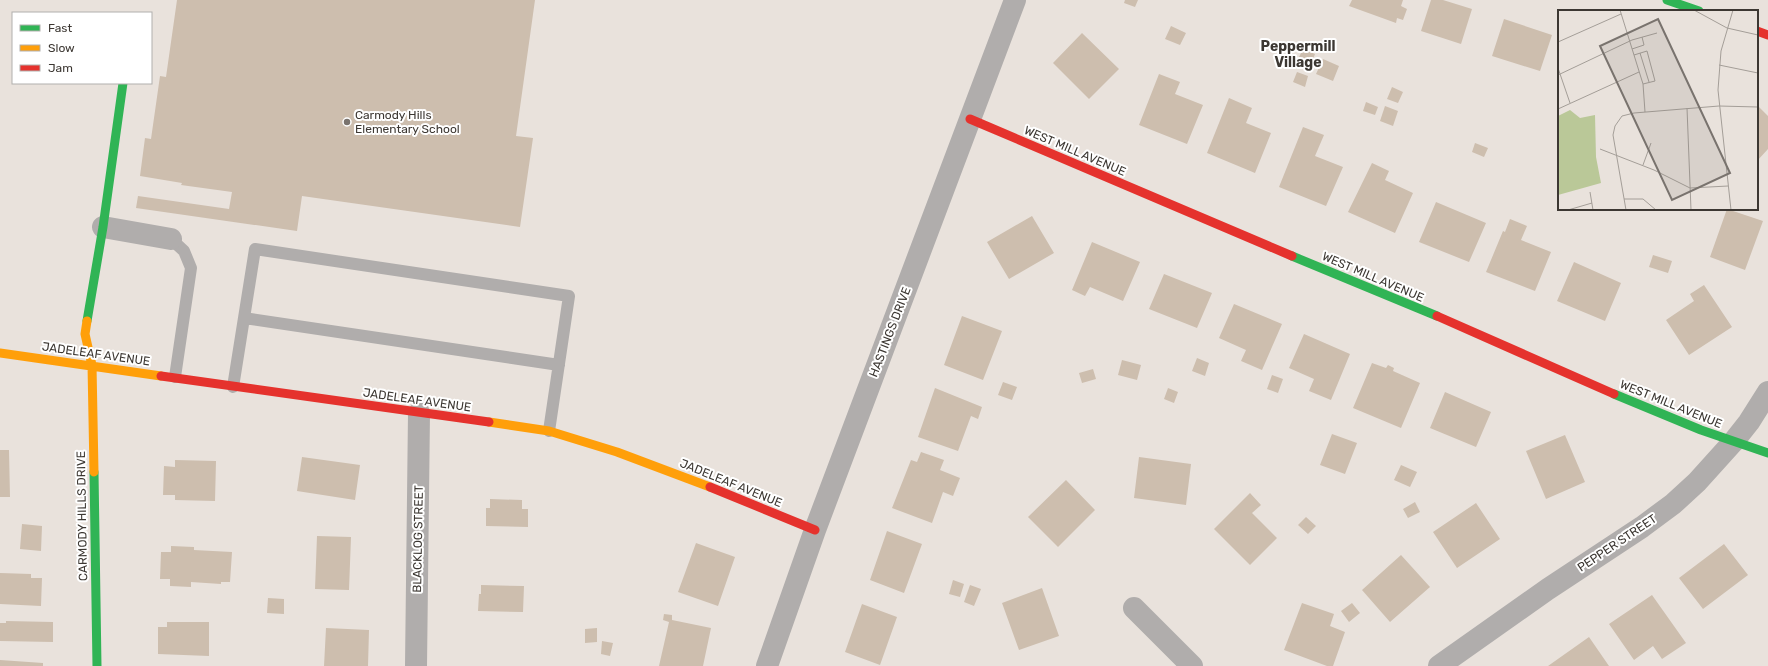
<svg xmlns="http://www.w3.org/2000/svg" width="1768" height="666" font-family="Rubik,sans-serif">
<style>
.building{fill:#cdbeae}
.lines{fill:none;stroke-linecap:round;stroke-linejoin:round}
.lane{stroke:#b0adac;stroke-width:12}
.street{stroke:#b0adac;stroke-width:22}
.fast{stroke:#30b455;stroke-width:9}
.slow{stroke:#ff9f0a;stroke-width:9}
.jam{stroke:#e5322d;stroke-width:9}
.poi-dot{fill:#79736e;stroke:#fff;stroke-width:1.5}
.labels{text-anchor:middle;dominant-baseline:central;stroke-width:4;stroke-linejoin:round;paint-order:stroke}
.poi-label{font-size:12px;fill:#3c3732;stroke:#fff;text-anchor:start}
.street-label{font-size:12px;fill:#3c3732;stroke:#fff}
.quarter-label{font-size:14px;font-weight:bold;fill:#3c3732;stroke:#fff}
.inset-road{fill:none;stroke:#a49e98;stroke-width:1}
.view{fill:#79736e;fill-opacity:0.15;stroke:#79736e;stroke-width:2}
.inset-edge{fill:none;stroke:#3c3732;stroke-width:2}
</style>
<rect width="100%" height="100%" fill="#e9e2dc"/>
<path class="building" d="M 177,0 L 535,0 L 516,136 L 533,138 L 520,227 L 302,196 L 297,231 L 136,208 L 138,196 L 229,209 L 232,192 L 181,185 L 182,183 L 140,176 L 145,138 L 151,139 L 160,76 L 166,77 Z
M 1125,0 L 1138,0 L 1135,7 L 1124,3 Z
M 1352,0 L 1403,0 L 1401,6 L 1407,9 L 1403,20 L 1397,18 L 1396,23 L 1349,6 Z
M 1431,0 L 1443,0 L 1472,9 L 1461,44 L 1421,31 Z
M 1504,19 L 1552,35 L 1540,71 L 1492,56 Z
M 1171,26 L 1186,33 L 1180,45 L 1165,39 Z
M 1082,33 L 1119,69 L 1089,99 L 1053,63 Z
M 1303,49 L 1315,54 L 1312,62 L 1299,57 Z
M 1323,59 L 1339,66 L 1333,81 L 1316,74 Z
M 1297,72 L 1308,76 L 1305,87 L 1293,82 Z
M 1159,74 L 1180,82 L 1175,94 L 1203,105 L 1187,144 L 1139,125 Z
M 1392,87 L 1403,92 L 1398,103 L 1387,99 Z
M 1229,98 L 1252,108 L 1246,123 L 1271,133 L 1255,173 L 1207,153 Z
M 1366,102 L 1378,107 L 1375,115 L 1363,111 Z
M 1757,105 L 1768,116 L 1768,149 L 1757,161 Z
M 1385,106 L 1398,111 L 1393,126 L 1380,121 Z
M 1303,127 L 1324,135 L 1315,156 L 1343,167 L 1326,206 L 1279,187 Z
M 1475,143 L 1488,148 L 1484,157 L 1472,152 Z
M 1372,163 L 1389,171 L 1385,180 L 1413,193 L 1395,233 L 1348,212 Z
M 1436,202 L 1486,223 L 1469,262 L 1419,242 Z
M 1727,209 L 1763,221 L 1745,270 L 1710,257 Z
M 1032,216 L 1054,253 L 1009,279 L 987,242 Z
M 1510,219 L 1527,226 L 1521,240 L 1551,252 L 1535,291 L 1486,272 L 1503,231 L 1505,232 Z
M 1092,242 L 1140,262 L 1123,301 L 1090,287 L 1085,296 L 1072,290 Z
M 1653,255 L 1672,261 L 1668,273 L 1649,267 Z
M 1574,262 L 1621,283 L 1605,321 L 1557,301 Z
M 1164,274 L 1212,293 L 1197,328 L 1149,309 Z
M 1704,285 L 1732,327 L 1689,355 L 1666,320 L 1694,301 L 1690,294 Z
M 1234,304 L 1282,324 L 1262,370 L 1241,361 L 1246,350 L 1219,338 Z
M 962,316 L 1002,331 L 983,380 L 944,365 Z
M 1304,334 L 1350,354 L 1331,400 L 1309,391 L 1314,379 L 1289,368 Z
M 1197,358 L 1209,363 L 1205,376 L 1192,371 Z
M 1122,360 L 1141,365 L 1137,380 L 1118,375 Z
M 1372,363 L 1386,368 L 1388,365 L 1394,368 L 1393,371 L 1420,383 L 1401,428 L 1353,408 Z
M 1093,369 L 1096,379 L 1082,383 L 1079,373 Z
M 1272,375 L 1283,379 L 1278,393 L 1267,389 Z
M 1003,382 L 1017,387 L 1012,400 L 998,395 Z
M 935,388 L 982,407 L 978,419 L 971,416 L 958,451 L 918,437 Z
M 1168,388 L 1178,392 L 1174,403 L 1164,399 Z
M 1445,392 L 1491,412 L 1476,447 L 1430,428 Z
M 1332,434 L 1357,443 L 1345,474 L 1320,465 Z
M 1565,435 L 1585,482 L 1546,499 L 1526,451 Z
M 0,450 L 9,450 L 10,497 L 0,497 Z
M 921,452 L 944,460 L 940,470 L 960,478 L 953,496 L 943,492 L 932,523 L 892,508 L 911,460 L 917,462 Z
M 302,457 L 360,465 L 355,500 L 297,491 Z
M 1139,457 L 1191,464 L 1186,505 L 1134,498 Z
M 175,460 L 216,461 L 215,501 L 175,500 L 175,495 L 163,495 L 164,466 L 175,467 Z
M 1401,465 L 1417,472 L 1410,487 L 1394,480 Z
M 1066,480 L 1095,510 L 1058,547 L 1028,517 Z
M 1250,493 L 1261,505 L 1252,513 L 1277,538 L 1250,565 L 1214,529 Z
M 490,499 L 522,500 L 522,509 L 528,509 L 528,527 L 486,526 L 486,508 L 490,508 Z
M 1415,502 L 1420,512 L 1408,518 L 1403,509 Z
M 1476,503 L 1500,539 L 1457,568 L 1433,532 Z
M 1306,517 L 1316,526 L 1308,534 L 1298,525 Z
M 22,524 L 42,526 L 41,551 L 20,549 Z
M 887,531 L 922,544 L 904,593 L 870,580 Z
M 317,536 L 351,537 L 349,590 L 315,589 Z
M 696,543 L 735,557 L 718,606 L 678,592 Z
M 1724,544 L 1748,575 L 1703,609 L 1679,578 Z
M 171,546 L 194,547 L 194,550 L 232,552 L 230,582 L 221,582 L 221,584 L 191,582 L 191,587 L 170,586 L 170,579 L 160,579 L 161,552 L 171,552 Z
M 1401,555 L 1430,587 L 1390,622 L 1362,590 Z
M 0,573 L 31,574 L 31,578 L 42,578 L 41,606 L 0,604 Z
M 953,580 L 964,584 L 960,597 L 949,594 Z
M 481,585 L 524,586 L 523,612 L 478,611 L 479,594 L 481,594 Z
M 970,585 L 981,589 L 974,606 L 964,602 Z
M 1042,588 L 1059,636 L 1019,650 L 1002,603 Z
M 1652,595 L 1686,643 L 1662,659 L 1653,646 L 1634,660 L 1609,624 Z
M 268,598 L 284,599 L 284,614 L 267,613 Z
M 1302,603 L 1334,614 L 1330,626 L 1345,632 L 1333,666 L 1327,666 L 1284,650 Z
M 1352,603 L 1360,613 L 1349,622 L 1341,611 Z
M 862,604 L 897,617 L 880,665 L 845,652 Z
M 664,614 L 672,615 L 672,620 L 711,628 L 703,666 L 659,666 L 669,622 L 663,620 Z
M 6,621 L 53,622 L 53,642 L 0,641 L 0,623 L 6,623 Z
M 167,622 L 209,622 L 209,656 L 158,654 L 158,627 L 167,627 Z
M 326,628 L 369,630 L 368,666 L 324,666 Z
M 597,628 L 597,642 L 585,643 L 585,629 Z
M 1589,637 L 1609,666 L 1548,666 Z
M 602,641 L 613,643 L 610,656 L 601,654 Z
M 0,660 L 43,663 L 43,666 L 0,666 Z"/>
<g class="lines">
<path class="lane" d="M 171,239 L 184,251 L 191,268 L 175,377
M 244,318 L 559,365
M 233,387 L 255,249 L 569,296 L 549,431"/>
<path class="street" d="M 103,227 L 171,239
M 1134,608 L 1192,666
M 416,666 L 419,413
M 767,666 L 815,530 L 1015,0
M 1439,666 L 1548,589 L 1642,527 L 1673,504 L 1697,482 L 1734,441 L 1749,422 L 1768,392"/>
<path class="fast" d="M 1667,0 L 1699,11
M 1292,256 L 1437,316
M 87,321 L 103,227 L 123,83
M 1614,394 L 1701,430 L 1768,453
M 94,472 L 97,666"/>
<path class="slow" d="M 87,321 L 85,334 L 92,365 L 94,472
M 0,353 L 161,376
M 489,422 L 549,431 L 617,452 L 710,487"/>
<path class="jam" d="M 1757,31 L 1768,35
M 970,119 L 1292,256
M 1437,316 L 1614,394
M 161,376 L 489,422
M 710,487 L 815,530"/>
</g>
<circle class="poi-dot" cx="347" cy="122" r="4"/>
<g class="labels">
<g class="poi-label">
<text x="355" y="115">Carmody Hills<tspan x="355" dy="14">Elementary School</tspan></text>
</g>
<g class="street-label">
<text transform="translate(1075 151) rotate(23)">WEST MILL AVENUE</text>
<text transform="translate(1373 277) rotate(23)">WEST MILL AVENUE</text>
<text transform="translate(890 332) rotate(-69)">HASTINGS DRIVE</text>
<text transform="translate(96 354) rotate(8)">JADELEAF AVENUE</text>
<text transform="translate(417 400) rotate(8)">JADELEAF AVENUE</text>
<text transform="translate(1671 404) rotate(22)">WEST MILL AVENUE</text>
<text transform="translate(731 483) rotate(22)">JADELEAF AVENUE</text>
<text transform="translate(82 516) rotate(-91)">CARMODY HILLS DRIVE</text>
<text transform="translate(418 539) rotate(-89)">BLACKLOG STREET</text>
<text transform="translate(1617 543) rotate(-34)">PEPPER STREET</text>
</g>
<g class="quarter-label">
<text x="1298" y="46">Peppermill<tspan x="1298" dy="16">Village</tspan></text>
</g>
</g>
<g transform="translate(1558 10)">
<rect width="200" height="200" fill="#e9e2dc"/>
<path d="M 12,100 L 22,108 L 37,105 L 38,147 L 43,173 L 0,185 L 0,106 Z" fill="#bac898"/>
<path class="inset-road" d="M 62,0 L 85,74 L 87,102M 136,0 L 169,18 L 200,25M 0,32 L 63,4M 74,39 L 86,35 L 84,27M 82,43 L 91,72M 76,45 L 89,41 L 97,71 L 85,74M 161,55 L 200,63M 0,58 L 12,93M 0,65 L 74,30 L 99,23M 129,98 L 133,200M 0,99 L 81,62M 42,139 L 96,160 L 132,178 L 170,176M 85,155 L 93,133M 32,182 L 35,200M 66,189 L 85,189 L 98,200M 10,200 L 34,193M 68,200 L 55,125 L 57,116 L 64,106 L 76,103 L 161,96 L 200,97M 173,200 L 160,80 L 163,41 L 175,0"/>
<path class="view" d="M 100,9 L 172,163 L 114,190 L 42,36 Z"/>
<rect width="200" height="200" class="inset-edge"/>
</g>
<rect x="12" y="12" width="140" height="72" fill="#ffffff" stroke="#b1afad"/>
<rect x="20" y="25" width="20" height="6" fill="#30b455" stroke="#b1afad"/>
<text x="48" y="32" font-size="12" fill="#3c3732">Fast</text>
<rect x="20" y="45" width="20" height="6" fill="#ff9f0a" stroke="#b1afad"/>
<text x="48" y="52" font-size="12" fill="#3c3732">Slow</text>
<rect x="20" y="65" width="20" height="6" fill="#e5322d" stroke="#b1afad"/>
<text x="48" y="72" font-size="12" fill="#3c3732">Jam</text>
</svg>
